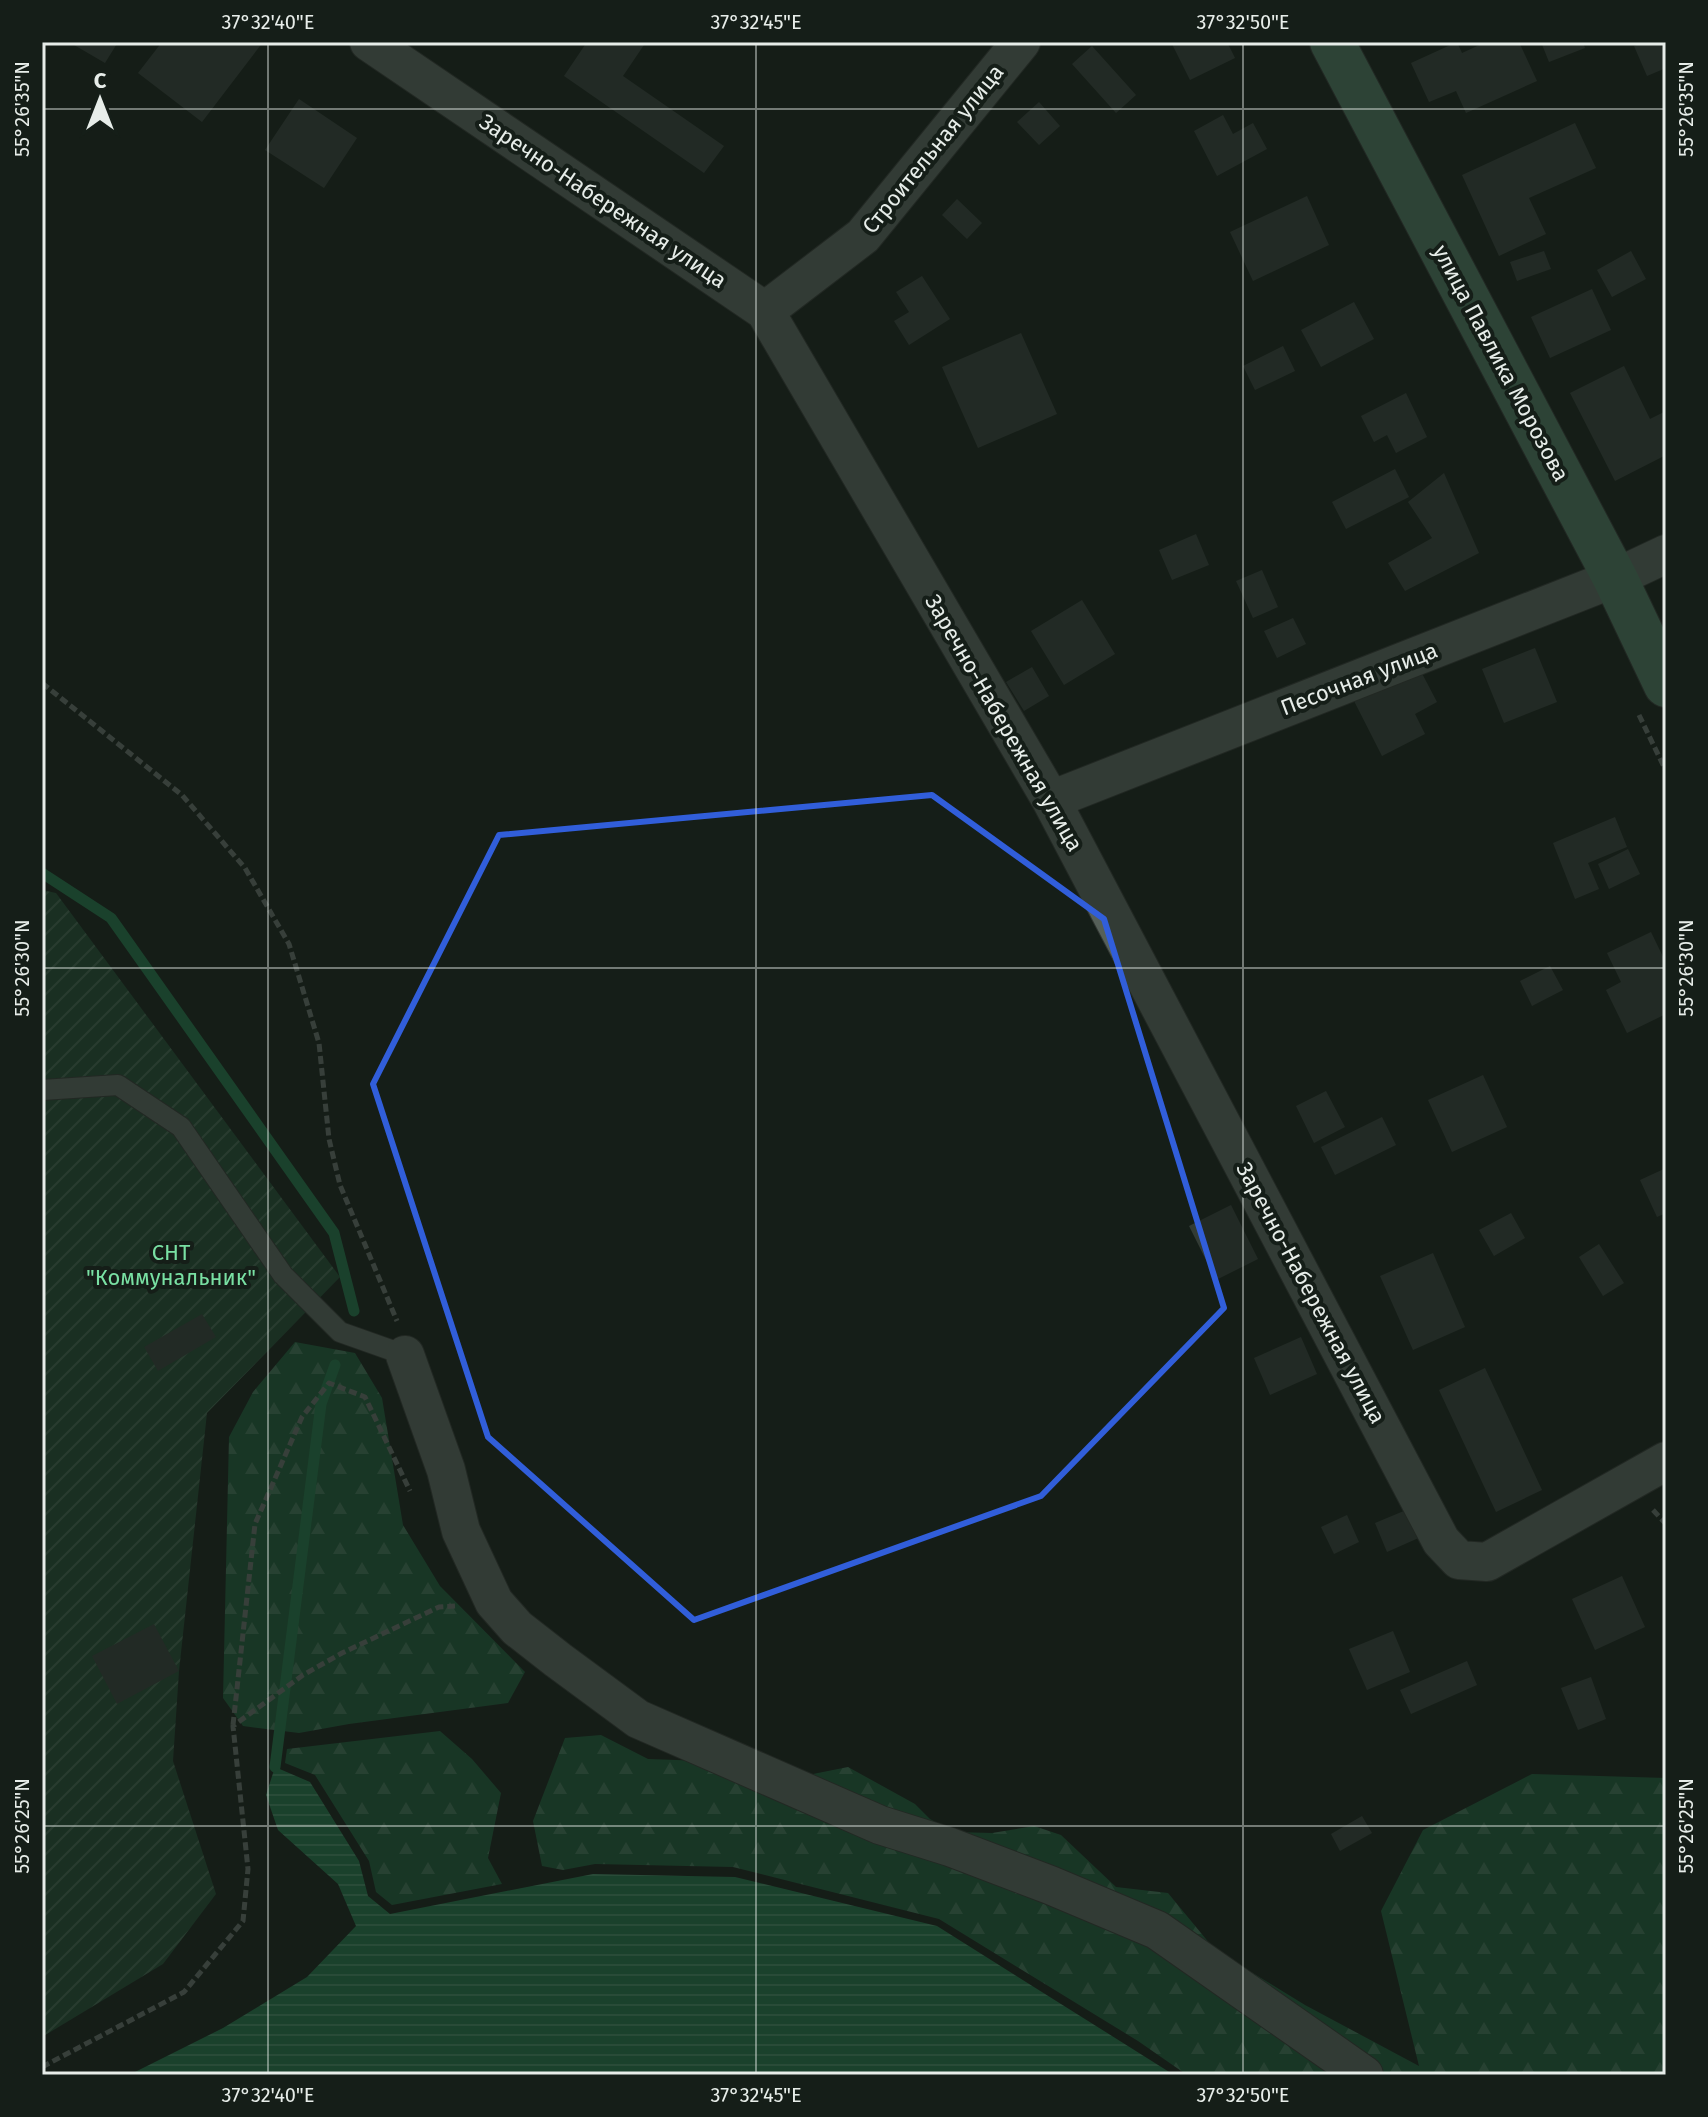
<svg xmlns="http://www.w3.org/2000/svg" width="1708" height="2117" font-family="'Fira Sans',sans-serif">
<style>
.forest{fill:url(#forest-firs)}
.garden{fill:url(#garden-furrows)}
.water{fill:url(#water-rules)}
.lines{fill:none;stroke-linecap:round;stroke-linejoin:round}
.stream{stroke:#206e45;stroke-width:11}
.building{fill:#323b35}
.lane-casing{stroke:#313632;stroke-width:22}
.street-casing{stroke:#313632;stroke-width:40}
.secondary-casing{stroke:#313632;stroke-width:46}
.path{stroke:#616964;stroke-width:5;stroke-dasharray:8 4;stroke-linecap:butt}
.lane{stroke:#566059;stroke-width:20}
.street{stroke:#566059;stroke-width:38}
.secondary{stroke:#4a725c;stroke-width:44}
.marked{fill:none;stroke:#315eda;stroke-width:6;stroke-linejoin:round}
.ticks{fill:none;stroke:#e7ede9;stroke-width:2;stroke-opacity:0.45}
.labels{text-anchor:middle;dominant-baseline:central;stroke-width:8;stroke-linejoin:round;paint-order:stroke}
.street-label{font-size:22px;fill:#e7ede9;stroke:#151e18}
.park-label{font-size:22px;fill:#79e0a3;stroke:#151e18}
.neatline{fill:none;stroke:#e7ede9;stroke-width:3}
.ticks-label{font-size:20px;text-anchor:middle;fill:#e7ede9}
</style>
<defs>
<pattern id="forest-firs" width="22" height="20" patternUnits="userSpaceOnUse" patternTransform="scale(2)"><rect width="22" height="20" fill="#1c5536"/><path d="M5 1l3.5 6h-7zM16 11l3.5 6h-7z" fill="#3d6e53"/></pattern>
<pattern id="garden-furrows" width="10" height="10" patternUnits="userSpaceOnUse" patternTransform="scale(2)"><rect width="10" height="10" fill="#1f462f"/><path d="M-1 1l2-2M0 10L10 0M9 11l2-2" fill="none" stroke="#40614d"/></pattern>
<pattern id="water-rules" width="6" height="5" patternUnits="userSpaceOnUse" patternTransform="scale(2)"><rect width="6" height="5" fill="#206e45"/><path d="M0 2.5h6" fill="none" stroke="#408360"/></pattern>
</defs>
<rect width="100%" height="100%" fill="#151e18"/>
<path class="forest" d="M 295,1342 L 355,1353 L 382,1398 L 403,1525 L 440,1586 L 525,1672 L 508,1703 L 349,1724 L 299,1733 L 243,1726 L 223,1698 L 229,1437 L 253,1392 Z
M 440,1731 L 472,1759 L 501,1793 L 488,1858 L 502,1884 L 392,1905 L 376,1892 L 369,1861 L 315,1775 L 285,1763 L 287,1749 Z
M 601,1735 L 648,1759 L 704,1761 L 793,1778 L 848,1767 L 915,1804 L 930,1819 L 953,1832 L 992,1833 L 1034,1826 L 1061,1835 L 1116,1887 L 1168,1893 L 1215,1950 L 1305,2005 L 1419,2066 L 1381,1911 L 1423,1830 L 1532,1774 L 1666,1778 L 1666,2075 L 1187,2075 L 1138,2041 L 939,1919 L 733,1867 L 595,1864 L 563,1870 L 542,1866 L 533,1821 L 565,1738 Z"/>
<path class="garden" d="M 42,890 L 56,893 L 340,1277 L 207,1413 L 179,1671 L 173,1761 L 216,1894 L 163,1964 L 42,2037 Z"/>
<path class="water" d="M 275,1767 L 310,1782 L 359,1861 L 368,1896 L 390,1914 L 593,1874 L 735,1877 L 937,1926 L 1174,2075 L 129,2075 L 223,2028 L 307,1977 L 356,1926 L 338,1884 L 278,1830 L 266,1795 Z"/>
<g class="lines">
<path class="stream" d="M 42,873 L 111,918 L 334,1233 L 354,1311
M 275,1767 L 321,1404 L 335,1365"/>
</g>
<path class="building" d="M 69,42 L 118,42 L 105,63 Z
M 162,42 L 263,42 L 202,122 L 138,73 Z
M 587,42 L 646,42 L 623,76 L 724,146 L 704,173 L 564,76 Z
M 1171,42 L 1227,42 L 1235,58 L 1190,80 Z
M 1457,42 L 1462,53 L 1486,42 L 1519,42 L 1537,81 L 1466,113 L 1456,91 L 1429,102 L 1411,63 Z
M 1541,42 L 1583,42 L 1585,48 L 1549,62 Z
M 1644,42 L 1660,42 L 1666,56 L 1666,68 L 1647,76 L 1634,46 Z
M 1092,46 L 1136,95 L 1116,113 L 1072,64 Z
M 299,99 L 357,138 L 324,188 L 265,150 Z
M 1039,102 L 1060,126 L 1039,145 L 1017,122 Z
M 1223,115 L 1233,134 L 1253,123 L 1267,149 L 1217,176 L 1194,131 Z
M 1575,123 L 1596,168 L 1529,198 L 1546,234 L 1499,256 L 1462,175 Z
M 1307,196 L 1329,245 L 1253,281 L 1230,232 Z
M 957,199 L 982,223 L 967,239 L 942,215 Z
M 1544,251 L 1551,269 L 1517,281 L 1510,262 Z
M 1631,251 L 1646,279 L 1612,297 L 1597,270 Z
M 922,276 L 950,319 L 909,345 L 894,321 L 909,312 L 896,292 Z
M 1592,289 L 1611,330 L 1550,358 L 1531,317 Z
M 1354,302 L 1374,339 L 1321,367 L 1301,330 Z
M 1021,333 L 1057,414 L 978,448 L 942,367 Z
M 1283,346 L 1295,371 L 1255,390 L 1243,366 Z
M 1624,366 L 1650,419 L 1666,411 L 1666,455 L 1615,481 L 1570,393 Z
M 1406,393 L 1427,437 L 1396,453 L 1387,435 L 1374,442 L 1361,416 Z
M 1395,469 L 1409,497 L 1346,529 L 1332,502 Z
M 1444,473 L 1479,553 L 1405,591 L 1388,563 L 1432,538 L 1408,502 Z
M 1196,534 L 1209,565 L 1172,580 L 1159,550 Z
M 1262,570 L 1278,607 L 1253,618 L 1236,581 Z
M 1082,600 L 1115,654 L 1064,685 L 1031,631 Z
M 1293,618 L 1306,644 L 1277,658 L 1264,631 Z
M 1535,648 L 1557,702 L 1504,723 L 1482,669 Z
M 1416,662 L 1437,702 L 1415,714 L 1425,734 L 1382,756 L 1351,695 Z
M 1032,667 L 1049,696 L 1024,711 L 1006,682 Z
M 1615,817 L 1627,847 L 1588,863 L 1599,889 L 1575,899 L 1553,843 Z
M 1628,849 L 1640,874 L 1609,889 L 1598,864 Z
M 1651,932 L 1666,963 L 1666,1014 L 1627,1033 L 1606,990 L 1621,982 L 1607,953 Z
M 1550,966 L 1563,990 L 1532,1006 L 1520,981 Z
M 1483,1075 L 1507,1127 L 1452,1152 L 1428,1100 Z
M 1326,1091 L 1345,1127 L 1314,1143 L 1296,1106 Z
M 1382,1117 L 1396,1145 L 1335,1175 L 1321,1147 Z
M 1666,1168 L 1666,1213 L 1657,1217 L 1640,1180 Z
M 1231,1205 L 1258,1259 L 1216,1280 L 1189,1226 Z
M 1511,1213 L 1525,1238 L 1494,1256 L 1479,1230 Z
M 1599,1244 L 1624,1283 L 1603,1296 L 1579,1257 Z
M 1433,1253 L 1465,1327 L 1413,1350 L 1380,1276 Z
M 202,1314 L 216,1337 L 158,1371 L 144,1347 Z
M 1301,1337 L 1317,1374 L 1270,1395 L 1254,1358 Z
M 1485,1368 L 1542,1490 L 1496,1512 L 1439,1390 Z
M 1411,1508 L 1423,1536 L 1387,1552 L 1375,1523 Z
M 1347,1515 L 1359,1542 L 1334,1554 L 1321,1527 Z
M 1622,1576 L 1645,1627 L 1595,1650 L 1572,1599 Z
M 154,1624 L 179,1671 L 117,1704 L 92,1656 Z
M 1393,1631 L 1410,1672 L 1367,1690 L 1349,1649 Z
M 1467,1661 L 1477,1685 L 1411,1714 L 1400,1690 Z
M 1591,1677 L 1606,1719 L 1578,1730 L 1561,1688 Z
M 1362,1816 L 1372,1833 L 1340,1851 L 1331,1834 Z"/>
<g class="lines">
<defs>
<path id="lane" d="M 42,1090 L 118,1085 L 181,1127 L 283,1275 L 340,1332 L 405,1355"/>
<path id="street" d="M 369,42 L 765,311 L 1051,800 L 1441,1541 L 1459,1560 L 1487,1562 L 1666,1461
M 765,311 L 863,236 L 1021,42
M 1051,800 L 1615,578 L 1666,554
M 405,1355 L 446,1470 L 461,1531 L 494,1602 L 517,1628 L 558,1660 L 638,1719 L 880,1825 L 950,1847 L 1050,1885 L 1157,1930 L 1364,2075"/>
<path id="secondary" d="M 1332,42 L 1615,578 L 1666,685"/>
</defs>
<use href="#lane" class="lane-casing"/>
<use href="#street" class="street-casing"/>
<use href="#secondary" class="secondary-casing"/>
<path class="path" d="M 42,683 L 182,795 L 245,868 L 289,944 L 319,1043 L 329,1139 L 340,1185 L 397,1321
M 1639,715 L 1666,771
M 1653,1510 L 1666,1524
M 233,1725 L 255,1524 L 302,1417 L 329,1383 L 365,1397 L 410,1491
M 42,2067 L 184,1992 L 243,1921 L 248,1869 L 233,1726 L 303,1675 L 342,1653 L 439,1607 L 455,1606"/>
<use href="#lane" class="lane"/>
<use href="#street" class="street"/>
<use href="#secondary" class="secondary"/>
</g>
<path d="M0 0H1708V2117H0ZM 932,795 L 1104,919 L 1224,1308 L 1041,1496 L 694,1620 L 488,1437 L 373,1084 L 499,835 Z" fill="#151e18" fill-opacity=".55" fill-rule="evenodd"/>
<path class="marked" d="M 932,795 L 1104,919 L 1224,1308 L 1041,1496 L 694,1620 L 488,1437 L 373,1084 L 499,835 Z"/>
<path class="ticks" d="M 268,42 L 268,2075M 756,42 L 756,2075M 1243,42 L 1243,2075M 42,109 L 1666,109M 42,968 L 1666,968M 42,1826 L 1666,1826"/>
<g class="labels">
<g class="street-label">
<text transform="translate(933 149) rotate(-51)">Строительная улица</text>
<text transform="translate(603 201) rotate(34)">Заречно-Набережная улица</text>
<text transform="translate(1501 363) rotate(62)">улица Павлика Морозова</text>
<text transform="translate(1359 679) rotate(-21)">Песочная улица</text>
<text transform="translate(1004 723) rotate(60)">Заречно-Набережная улица</text>
<text transform="translate(1311 1293) rotate(62)">Заречно-Набережная улица</text>
</g>
<g class="park-label">
<text x="171" y="1252">СНТ<tspan x="171" dy="25">"Коммунальник"</tspan></text>
</g>
</g>
<rect width="1708" height="2117" fill="none" stroke="#151e18" stroke-width="88"/>
<g transform="translate(100 100)" stroke="#151e18" stroke-width="6" paint-order="stroke">
<path d="M0-6L14 30L0 20L-14 30Z" fill="#e7ede9"/>
<text y="-12" font-size="22" font-weight="bold" text-anchor="middle" fill="#e7ede9">С</text>
</g>
<rect x="44" y="44" width="1620" height="2029" class="neatline"/>
<g class="ticks-label">
<text x="268" y="29">37°32'40"E</text>
<text x="756" y="29">37°32'45"E</text>
<text x="1243" y="29">37°32'50"E</text>
<text transform="translate(22 109) rotate(-90)" y="7">55°26'35"N</text>
<text transform="translate(1686 109) rotate(-90)" y="7">55°26'35"N</text>
<text transform="translate(22 968) rotate(-90)" y="7">55°26'30"N</text>
<text transform="translate(1686 968) rotate(-90)" y="7">55°26'30"N</text>
<text transform="translate(22 1826) rotate(-90)" y="7">55°26'25"N</text>
<text transform="translate(1686 1826) rotate(-90)" y="7">55°26'25"N</text>
<text x="268" y="2102">37°32'40"E</text>
<text x="756" y="2102">37°32'45"E</text>
<text x="1243" y="2102">37°32'50"E</text>
</g>
</svg>
